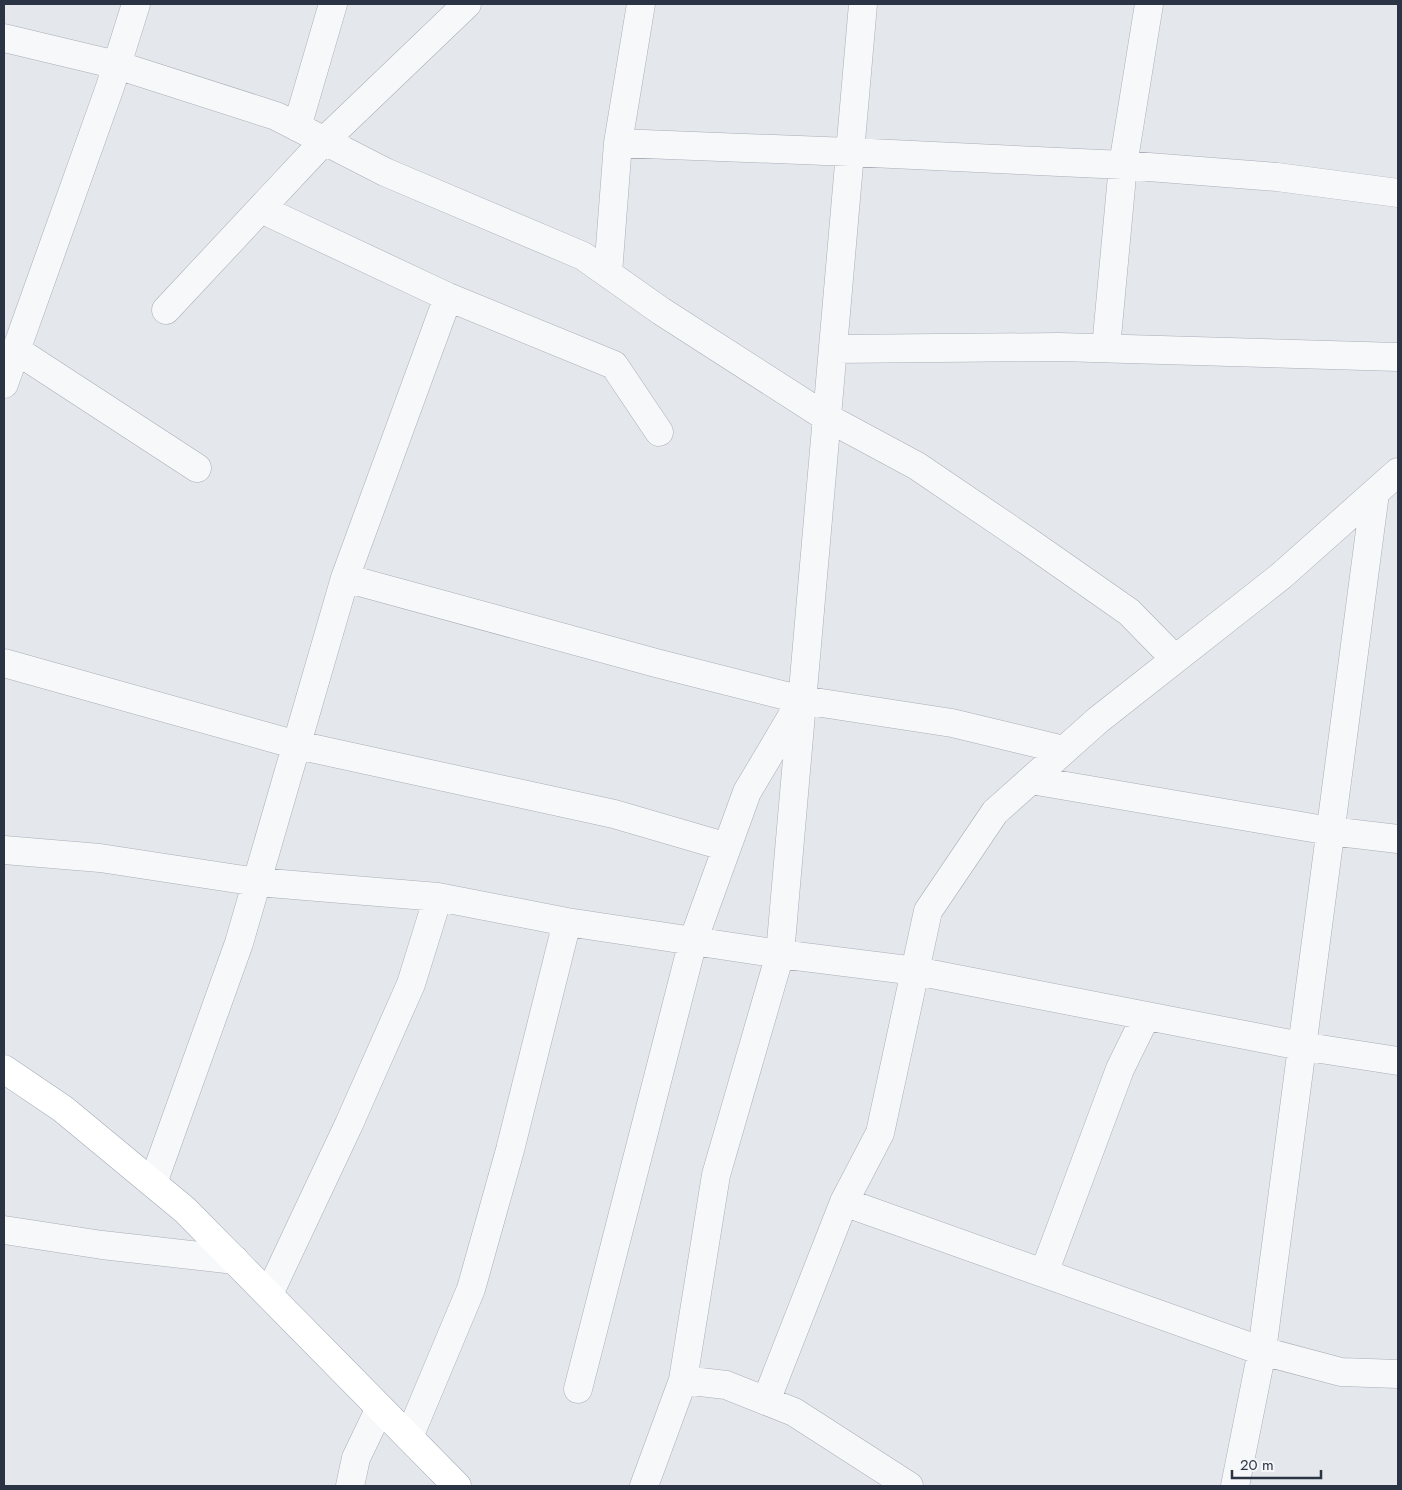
<svg xmlns="http://www.w3.org/2000/svg" width="1402" height="1490" font-family="Jost,sans-serif">
<style>
.lines{fill:none;stroke-linecap:round;stroke-linejoin:round}
.minor-casing{stroke:#a9aeb7;stroke-width:29}
.major-casing{stroke:#a3abb8;stroke-width:29}
.minor{stroke:#f7f8fa;stroke-width:28}
.major{stroke:#fff;stroke-width:28}
</style>
<rect width="100%" height="100%" fill="#e4e7ec"/>
<g class="lines">
<defs>
<path id="minor" d="M 4,38 L 117,65 L 276,116 L 385,172 L 583,256 L 661,311 L 826,417 L 917,466 L 1029,542 L 1129,612 L 1175,659
M 297,127 L 333,4
M 618,143 L 850,152 L 1123,165 L 1277,177 L 1398,193
M 261,209 L 448,297 L 614,365 L 659,432
M 608,273 L 618,143 L 641,4
M 166,310 L 324,141 L 467,4
M 1106,348 L 1123,165 L 1149,4
M 833,349 L 1059,347 L 1398,357
M 16,350 L 197,468
M 4,384 L 110,87 L 136,4
M 345,578 L 656,663 L 802,700 L 952,723 L 1064,750
M 4,663 L 297,745 L 614,814 L 727,847
M 1031,780 L 1330,831 L 1398,839
M 4,850 L 100,858 L 257,882 L 438,897 L 567,922 L 780,954 L 916,971 L 1301,1046 L 1398,1061
M 153,1183 L 239,943 L 345,578 L 448,297
M 844,1202 L 1262,1351 L 1341,1372 L 1398,1374
M 4,1230 L 102,1245 L 235,1260
M 1044,1273 L 1120,1069 L 1146,1016
M 269,1294 L 349,1124 L 411,984 L 438,897
M 683,1380 L 726,1385 L 794,1412 L 909,1486
M 578,1389 L 693,941 L 747,792 L 798,706
M 766,1401 L 844,1202 L 880,1133 L 928,911 L 995,812 L 1098,720 L 1281,576 L 1398,472
M 409,1437 L 471,1289 L 510,1150 L 567,922
M 350,1486 L 356,1458 L 380,1408
M 644,1486 L 683,1380 L 716,1175 L 780,954 L 863,4
M 1235,1486 L 1262,1351 L 1375,493"/>
<path id="major" d="M 4,1069 L 63,1109 L 185,1210 L 457,1486"/>
</defs>
<use href="#minor" class="minor-casing"/>
<use href="#major" class="major-casing"/>
<use href="#minor" class="minor"/>
<use href="#major" class="major"/>
</g>
<rect width="1402" height="1490" fill="none" stroke="#2b3445" stroke-width="10"/>
<path d="M1232 1470v8h89v-8" fill="none" stroke="#2b3445" stroke-width="2.5"/>
<text x="1240" y="1470" font-size="15" fill="#2b3445" stroke="#f4f6f9" stroke-width="4" paint-order="stroke">20 m</text>
</svg>
